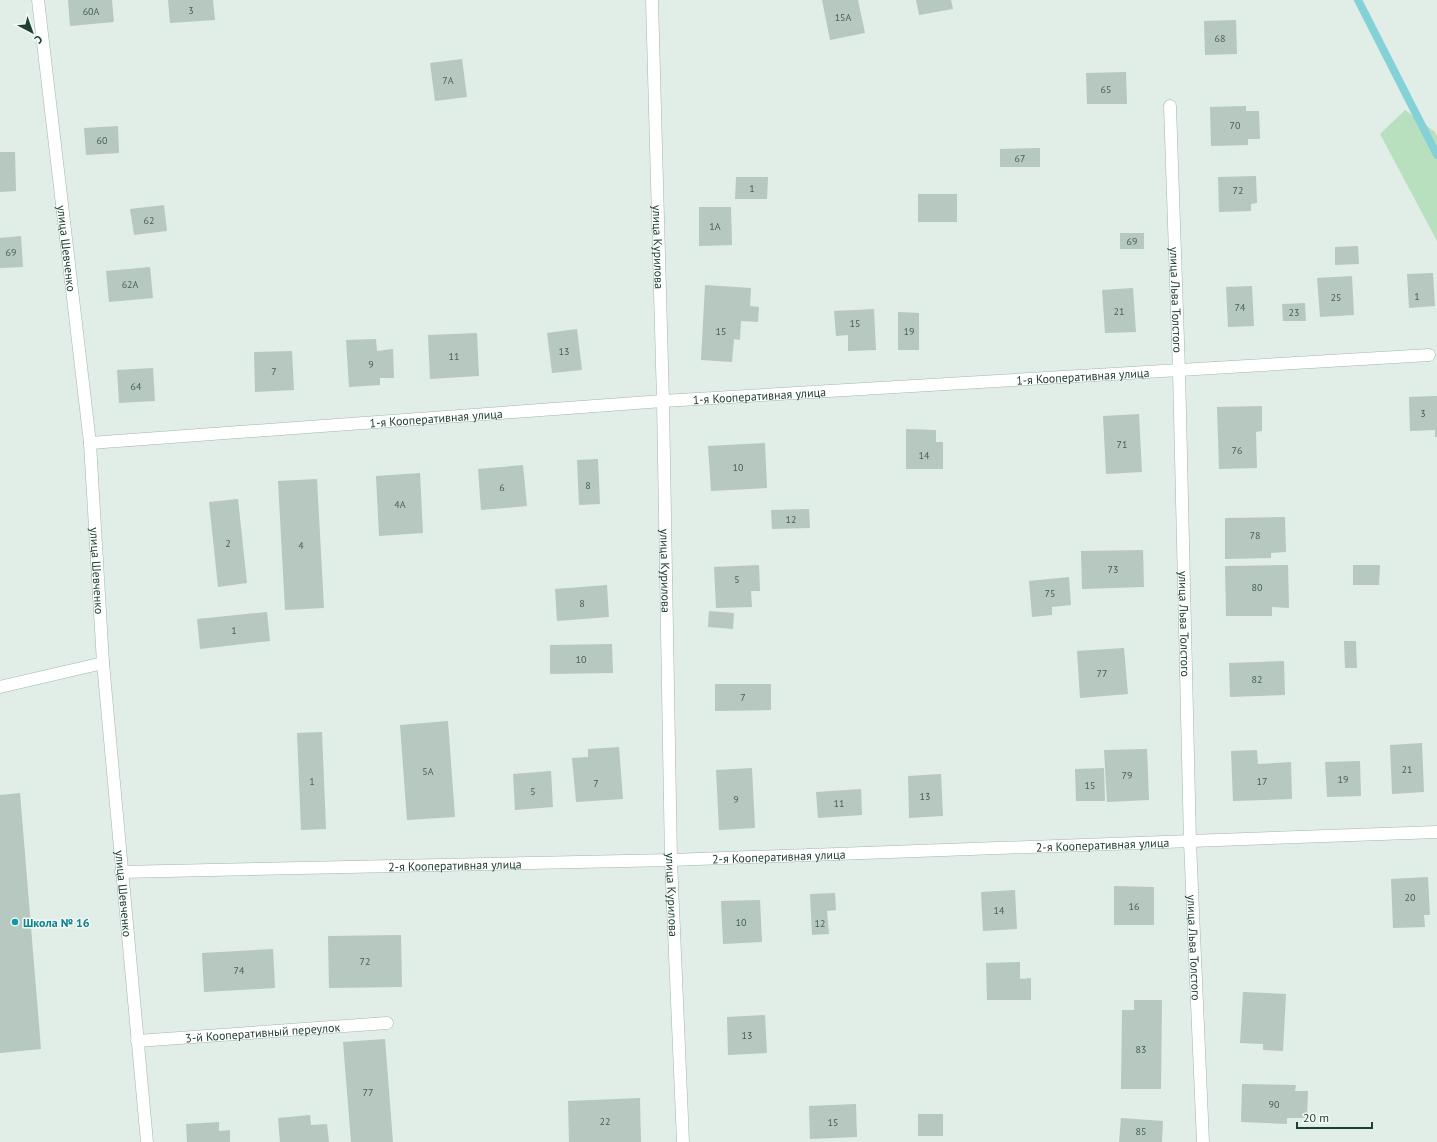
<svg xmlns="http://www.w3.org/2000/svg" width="1437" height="1142" font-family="'PT Sans',sans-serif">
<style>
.green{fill:#b8e0bf}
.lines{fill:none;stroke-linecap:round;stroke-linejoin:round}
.stream{stroke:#84d1d7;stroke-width:8}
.building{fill:#b6c8bf}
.minor-casing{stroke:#a3b5ae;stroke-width:13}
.minor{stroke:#fff;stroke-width:12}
.culture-dot{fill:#0f9aa8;stroke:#f2f9f5;stroke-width:1.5}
.labels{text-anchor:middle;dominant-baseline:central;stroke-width:3;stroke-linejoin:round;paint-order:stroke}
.number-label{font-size:10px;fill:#466157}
.street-label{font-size:12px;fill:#203f34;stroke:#f2f9f5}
.culture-label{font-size:12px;font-weight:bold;fill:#0d838f;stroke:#f2f9f5;text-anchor:start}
</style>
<rect width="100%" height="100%" fill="#e1ede7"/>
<path class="green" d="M 1405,110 L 1435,132 L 1437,136 L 1437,241 L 1380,134 Z"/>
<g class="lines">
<path class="stream" d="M 1358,0 L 1437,155"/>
</g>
<path class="building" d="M 68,0 L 112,0 L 114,22 L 70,26 Z
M 168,0 L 213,0 L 215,20 L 170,23 Z
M 822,0 L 858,0 L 865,33 L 830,40 Z
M 916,0 L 951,0 L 953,9 L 919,15 Z
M 1236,20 L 1237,54 L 1205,55 L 1204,21 Z
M 462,59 L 467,97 L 435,101 L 430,63 Z
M 1126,72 L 1127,104 L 1087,104 L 1086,73 Z
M 1246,106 L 1246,111 L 1259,111 L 1260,139 L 1248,139 L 1248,145 L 1211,146 L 1210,107 Z
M 118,126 L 119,153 L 86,155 L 84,128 Z
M 1040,148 L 1040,167 L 1000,167 L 1000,149 Z
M 0,152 L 15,152 L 16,191 L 0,192 Z
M 1256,176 L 1257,203 L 1251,204 L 1251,211 L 1219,212 L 1218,177 Z
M 736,177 L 768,177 L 767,199 L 735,199 Z
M 918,194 L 957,194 L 957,222 L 918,222 Z
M 164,205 L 167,231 L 134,235 L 130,209 Z
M 699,207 L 731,207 L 732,245 L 699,246 Z
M 1120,233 L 1144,233 L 1144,249 L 1120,249 Z
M 21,236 L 23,267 L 0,268 L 0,238 Z
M 1358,246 L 1359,264 L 1335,265 L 1335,247 Z
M 150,267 L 153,298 L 109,302 L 106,271 Z
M 1433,273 L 1435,306 L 1409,308 L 1407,274 Z
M 1352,276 L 1354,315 L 1320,317 L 1317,278 Z
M 705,285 L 751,288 L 750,306 L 759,307 L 758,322 L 741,321 L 740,340 L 734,339 L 732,362 L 701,360 Z
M 1252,286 L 1254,326 L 1228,327 L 1226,287 Z
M 1133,288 L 1136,332 L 1105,333 L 1102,290 Z
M 1305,303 L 1306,321 L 1283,321 L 1282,304 Z
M 874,309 L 876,350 L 848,351 L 848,335 L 836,336 L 834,311 Z
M 898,312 L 919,313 L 919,350 L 898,350 Z
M 577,329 L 582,370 L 552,373 L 547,333 Z
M 477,333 L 479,376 L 430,379 L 428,335 Z
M 376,339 L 377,351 L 393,349 L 394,378 L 380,378 L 380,385 L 349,387 L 346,340 Z
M 292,351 L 294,390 L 255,392 L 254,352 Z
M 153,368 L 155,401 L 119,403 L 117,370 Z
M 1437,396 L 1437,437 L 1435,437 L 1435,430 L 1410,431 L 1409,397 Z
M 1262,406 L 1262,431 L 1256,432 L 1257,468 L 1219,469 L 1217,407 Z
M 1139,414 L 1142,472 L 1106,474 L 1103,416 Z
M 906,429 L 936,430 L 936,442 L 943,442 L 943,469 L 906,469 Z
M 765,443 L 767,488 L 711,491 L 708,446 Z
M 598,459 L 600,504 L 579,505 L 577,460 Z
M 523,465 L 527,506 L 481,510 L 478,469 Z
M 420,473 L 423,533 L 379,536 L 376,476 Z
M 317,479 L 324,608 L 285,610 L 278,481 Z
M 238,499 L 247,583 L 218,587 L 209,502 Z
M 809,509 L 810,528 L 772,529 L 771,510 Z
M 1285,517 L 1286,552 L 1271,553 L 1271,558 L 1225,559 L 1225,518 Z
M 1143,550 L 1144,587 L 1082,589 L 1081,551 Z
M 759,565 L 760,591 L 751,591 L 752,607 L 716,608 L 714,567 Z
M 1288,565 L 1289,608 L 1272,607 L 1272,616 L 1226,616 L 1225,566 Z
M 1353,565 L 1380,565 L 1379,585 L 1353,585 Z
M 1069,577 L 1071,605 L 1052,607 L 1052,615 L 1032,617 L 1029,581 Z
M 607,585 L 609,617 L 557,621 L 555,589 Z
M 709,611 L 734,613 L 733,629 L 708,627 Z
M 267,612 L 270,641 L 200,649 L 197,619 Z
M 1344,641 L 1356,641 L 1357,668 L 1345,668 Z
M 612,644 L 613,673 L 550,674 L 550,645 Z
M 1124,648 L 1128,694 L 1080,698 L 1077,651 Z
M 1284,661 L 1285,695 L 1230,697 L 1229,663 Z
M 715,684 L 771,684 L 771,710 L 715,711 Z
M 448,721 L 455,817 L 407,820 L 400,725 Z
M 322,732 L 326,829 L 301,830 L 297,733 Z
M 1422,743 L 1424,792 L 1392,794 L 1390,745 Z
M 619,747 L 623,799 L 576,802 L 572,758 L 588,757 L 588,749 Z
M 1147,749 L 1149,800 L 1107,802 L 1104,750 Z
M 1257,750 L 1258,764 L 1291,762 L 1292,799 L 1233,801 L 1231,751 Z
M 1360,761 L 1361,796 L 1327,797 L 1325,762 Z
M 752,768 L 755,828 L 719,830 L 716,770 Z
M 1104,768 L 1105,801 L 1076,801 L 1075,769 Z
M 551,771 L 553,807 L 515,810 L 513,774 Z
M 941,774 L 943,816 L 909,818 L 908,776 Z
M 861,789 L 862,815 L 818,818 L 816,792 Z
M 20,793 L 41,1049 L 0,1053 L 0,795 Z
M 1428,877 L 1430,915 L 1424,915 L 1425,927 L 1393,928 L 1391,879 Z
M 1114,886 L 1154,887 L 1154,925 L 1114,925 Z
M 1015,890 L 1017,929 L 983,931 L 981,892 Z
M 835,893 L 836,910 L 827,911 L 829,934 L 812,935 L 810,894 Z
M 760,900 L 762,942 L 723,944 L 721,901 Z
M 401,935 L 402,987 L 329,988 L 328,936 Z
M 273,949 L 275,988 L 204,992 L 202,953 Z
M 1020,962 L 1020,979 L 1031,978 L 1031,1000 L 987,1000 L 986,963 Z
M 1243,992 L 1286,994 L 1283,1051 L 1263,1050 L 1263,1044 L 1240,1043 Z
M 1134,1000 L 1162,1000 L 1161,1089 L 1121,1089 L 1122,1010 L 1134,1010 Z
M 765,1015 L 767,1053 L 728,1055 L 727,1017 Z
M 385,1039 L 393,1142 L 351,1142 L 343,1042 Z
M 1242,1084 L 1296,1085 L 1295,1091 L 1308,1091 L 1307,1118 L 1287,1118 L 1287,1124 L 1241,1122 Z
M 640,1098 L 641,1142 L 569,1142 L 568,1101 Z
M 856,1104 L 857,1137 L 810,1139 L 809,1106 Z
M 918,1114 L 943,1114 L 943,1136 L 918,1136 Z
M 310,1115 L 311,1125 L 327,1124 L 329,1142 L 280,1142 L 278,1118 Z
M 1121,1118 L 1163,1121 L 1162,1142 L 1119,1142 Z
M 219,1122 L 219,1131 L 230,1130 L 230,1142 L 187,1142 L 186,1124 Z"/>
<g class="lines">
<defs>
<g id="minor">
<path id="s1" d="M 38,0 L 90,443 L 103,663 L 147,1142"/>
<path id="s2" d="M 652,0 L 663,401 L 671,860 L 683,1142"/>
<path id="s3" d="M 1170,106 L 1179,371 L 1190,842 L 1203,1142"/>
<path id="s4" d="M 90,443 L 663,401 L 1429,355"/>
<path d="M 0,687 L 103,663"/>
<path id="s5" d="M 121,872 L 671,860 L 1437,832"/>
<path id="s6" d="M 137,1041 L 387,1023"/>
</g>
</defs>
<use href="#minor" class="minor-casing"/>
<use href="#minor" class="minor"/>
</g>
<circle class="culture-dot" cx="15" cy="922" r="4"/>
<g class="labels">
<g class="number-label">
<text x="191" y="10">3</text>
<text x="91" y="11">60А</text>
<text x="843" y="17">15А</text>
<text x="1220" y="38">68</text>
<text x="448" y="80">7А</text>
<text x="1106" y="89">65</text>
<text x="1235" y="125">70</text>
<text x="102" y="140">60</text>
<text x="1020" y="158">67</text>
<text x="752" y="188">1</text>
<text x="1238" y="190">72</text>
<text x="149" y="220">62</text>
<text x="715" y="226">1А</text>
<text x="1132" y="241">69</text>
<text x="11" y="252">69</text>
<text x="130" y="284">62А</text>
<text x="1417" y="296">1</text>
<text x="1336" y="297">25</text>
<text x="1240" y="307">74</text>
<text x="1119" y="311">21</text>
<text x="1294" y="312">23</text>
<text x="855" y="323">15</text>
<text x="721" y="331">15</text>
<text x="909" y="331">19</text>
<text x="564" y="351">13</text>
<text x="454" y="356">11</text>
<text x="371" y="364">9</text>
<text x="274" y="371">7</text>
<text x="136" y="386">64</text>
<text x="1423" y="413">3</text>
<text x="1122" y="444">71</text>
<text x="1237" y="450">76</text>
<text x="924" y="455">14</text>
<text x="738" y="467">10</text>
<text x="588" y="485">8</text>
<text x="502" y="487">6</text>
<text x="400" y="504">4А</text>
<text x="791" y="519">12</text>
<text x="1255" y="535">78</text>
<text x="228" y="543">2</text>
<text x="301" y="545">4</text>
<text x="1113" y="569">73</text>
<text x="737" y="579">5</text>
<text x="1257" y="587">80</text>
<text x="1050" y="593">75</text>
<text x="582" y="603">8</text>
<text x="234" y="630">1</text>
<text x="581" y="659">10</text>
<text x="1102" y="673">77</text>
<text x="1257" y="679">82</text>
<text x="743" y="697">7</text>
<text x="1407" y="769">21</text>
<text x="428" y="771">5А</text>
<text x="1127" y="775">79</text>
<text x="1343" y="779">19</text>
<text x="312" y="781">1</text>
<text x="1262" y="781">17</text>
<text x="596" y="783">7</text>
<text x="1090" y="785">15</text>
<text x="533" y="791">5</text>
<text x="925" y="796">13</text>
<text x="736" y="799">9</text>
<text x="839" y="803">11</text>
<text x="1410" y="897">20</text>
<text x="1134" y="906">16</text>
<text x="999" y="910">14</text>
<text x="741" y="922">10</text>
<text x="820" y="923">12</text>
<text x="365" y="961">72</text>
<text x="239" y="970">74</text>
<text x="747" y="1035">13</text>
<text x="1141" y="1049">83</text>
<text x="368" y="1092">77</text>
<text x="1274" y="1104">90</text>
<text x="605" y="1121">22</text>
<text x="833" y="1122">15</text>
<text x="1141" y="1131">85</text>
</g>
<g class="street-label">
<text stroke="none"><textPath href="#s2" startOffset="247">улица Курилова</textPath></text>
<text stroke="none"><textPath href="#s1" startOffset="250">улица Шевченко</textPath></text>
<text stroke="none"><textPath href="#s3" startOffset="194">улица Льва Толстого</textPath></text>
<text stroke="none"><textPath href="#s4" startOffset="995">1-я Кооперативная улица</textPath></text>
<text stroke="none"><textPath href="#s4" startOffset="671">1-я Кооперативная улица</textPath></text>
<text stroke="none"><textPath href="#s4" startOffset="347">1-я Кооперативная улица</textPath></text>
<text stroke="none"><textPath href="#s1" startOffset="574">улица Шевченко</textPath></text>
<text stroke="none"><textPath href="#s2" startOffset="571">улица Курилова</textPath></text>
<text stroke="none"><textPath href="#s3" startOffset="518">улица Льва Толстого</textPath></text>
<text stroke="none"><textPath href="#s5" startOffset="982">2-я Кооперативная улица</textPath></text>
<text stroke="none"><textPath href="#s5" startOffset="658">2-я Кооперативная улица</textPath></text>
<text stroke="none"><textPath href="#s5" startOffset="334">2-я Кооперативная улица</textPath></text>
<text stroke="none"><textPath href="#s1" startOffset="898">улица Шевченко</textPath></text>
<text stroke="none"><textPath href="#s2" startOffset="895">улица Курилова</textPath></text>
<text stroke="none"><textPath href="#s3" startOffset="842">улица Льва Толстого</textPath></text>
<text stroke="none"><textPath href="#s6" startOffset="126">3-й Кооперативный переулок</textPath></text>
</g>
<g class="culture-label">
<text x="23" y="922">Школа № 16</text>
</g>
</g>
<g transform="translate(32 32) rotate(139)" stroke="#f2f9f5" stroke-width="3" paint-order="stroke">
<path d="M0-3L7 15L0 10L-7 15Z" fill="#203f34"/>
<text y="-6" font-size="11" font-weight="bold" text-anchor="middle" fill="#203f34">С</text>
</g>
<path d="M1297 1122v6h75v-6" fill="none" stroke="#203f34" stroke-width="2"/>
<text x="1303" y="1122" font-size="12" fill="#203f34" stroke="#f2f9f5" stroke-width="3" paint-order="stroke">20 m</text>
</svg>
